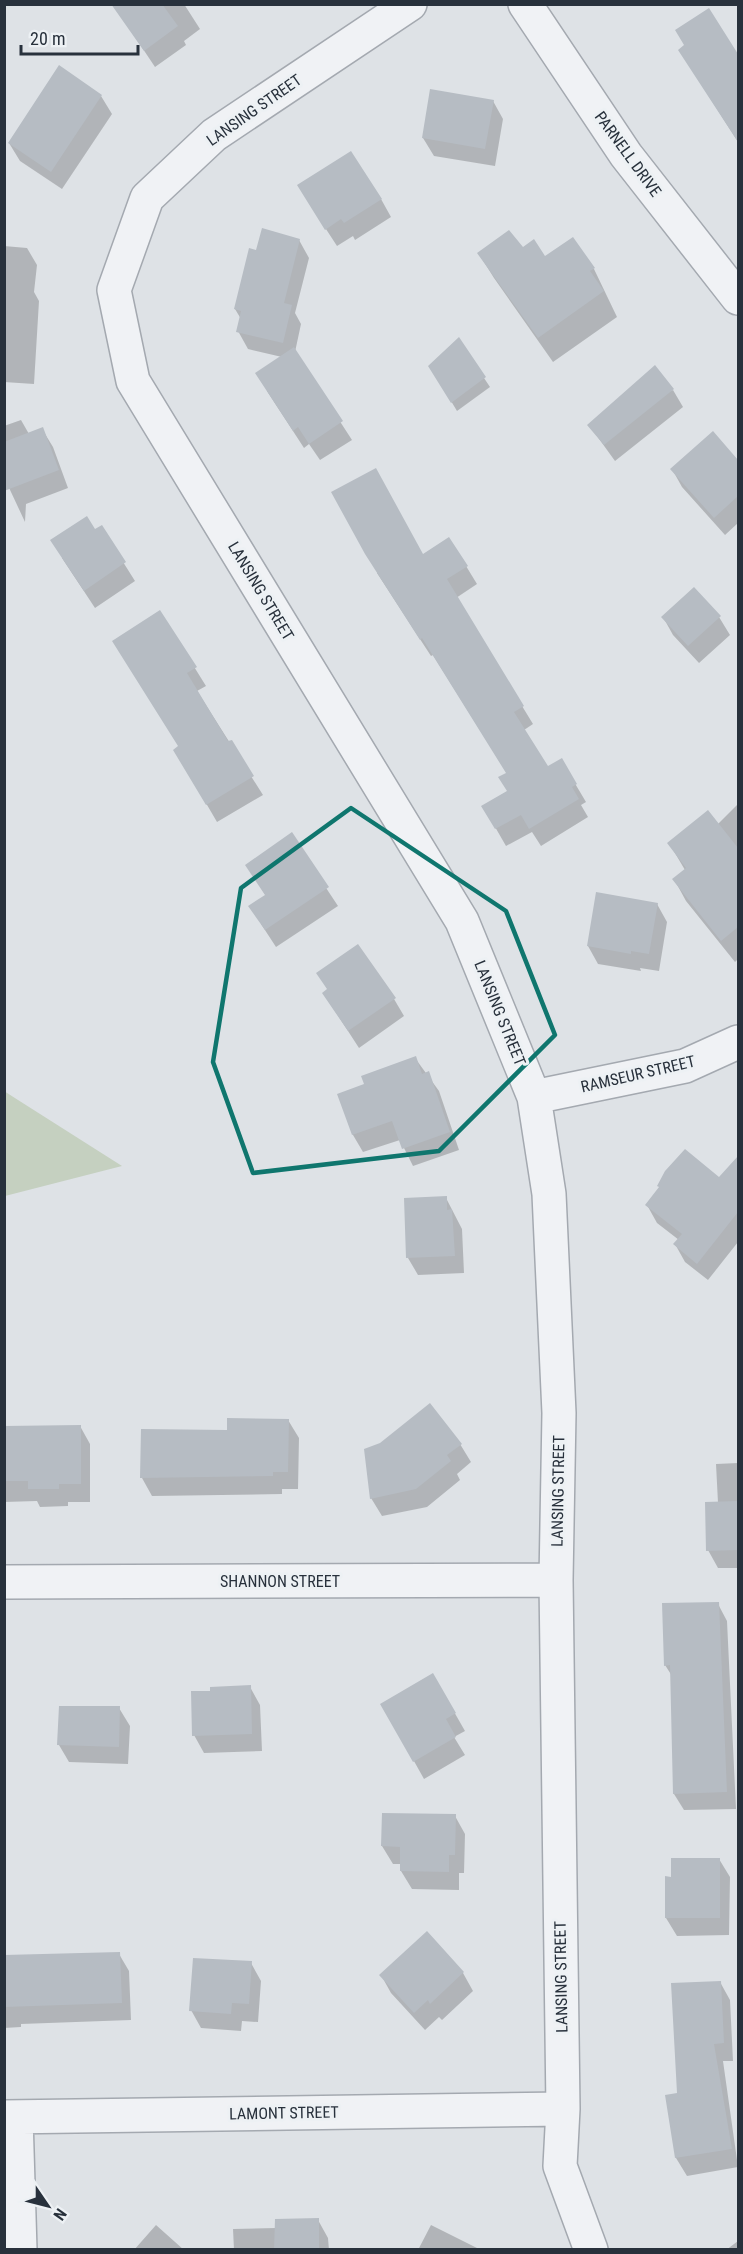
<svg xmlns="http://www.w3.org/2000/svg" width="743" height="2254" font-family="'Roboto Condensed',sans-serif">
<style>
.green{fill:#c5d0c0}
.shadow{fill:#0003}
.building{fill:#b6bcc3}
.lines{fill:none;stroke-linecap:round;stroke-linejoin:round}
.street-casing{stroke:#a4a9b0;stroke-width:36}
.street{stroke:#f0f2f5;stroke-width:33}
.marked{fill:none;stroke:#0f766e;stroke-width:4.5;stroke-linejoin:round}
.labels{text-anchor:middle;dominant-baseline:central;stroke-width:6;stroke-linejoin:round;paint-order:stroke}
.street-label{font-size:16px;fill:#28313c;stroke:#edf1f4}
</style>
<rect width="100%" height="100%" fill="#dee2e6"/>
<path class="green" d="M 4,1091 L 18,1100 L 122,1166 L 5,1196 Z"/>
<path class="shadow" d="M 124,4 L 184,4 L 200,29 L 184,41 L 186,45 L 155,67 L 117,10 Z
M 709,11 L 738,57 L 738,142 L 691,68 Z
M 101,96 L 112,114 L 62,189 L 20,161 L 9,143 Z
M 493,101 L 503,119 L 495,166 L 434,156 L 423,138 Z
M 381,199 L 391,217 L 355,240 L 353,236 L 337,246 L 309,203 Z
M 299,240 L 309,258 L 295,313 L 301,324 L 295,352 L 352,440 L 320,460 L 309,444 L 304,448 L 267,391 L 282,357 L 248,349 L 238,331 L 241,319 L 235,309 L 257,251 Z
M 4,246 L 27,248 L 37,265 L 34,292 L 39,301 L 34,384 L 4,382 Z
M 522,249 L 545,258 L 594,269 L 617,317 L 553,362 L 494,278 L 479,254 Z
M 458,339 L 490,387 L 457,411 L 430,366 Z
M 673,390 L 683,407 L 615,461 L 589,425 Z
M 21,420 L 29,434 L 42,429 L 53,447 L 68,488 L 26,504 L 25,522 L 4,477 L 4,426 Z
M 713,433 L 738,462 L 738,523 L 725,535 L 682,487 L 672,469 Z
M 101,527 L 135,581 L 95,608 L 62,558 Z
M 423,556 L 466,566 L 477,584 L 456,598 L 533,724 L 524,730 L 548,768 L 561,760 L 586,802 L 581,805 L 588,817 L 541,846 L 532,832 L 506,846 L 483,806 L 508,791 L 507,773 L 433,655 L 431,656 L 377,573 Z
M 160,612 L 206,686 L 197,691 L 263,795 L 217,822 L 175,750 L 179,747 Z
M 663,617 L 719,617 L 730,635 L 699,663 L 673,635 Z
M 738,804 L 738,959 L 735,962 L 686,901 L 674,879 L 685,870 L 669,843 L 718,824 Z
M 291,835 L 338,906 L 276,947 L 261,924 L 266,896 L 247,865 Z
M 657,904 L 667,922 L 659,971 L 640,968 L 641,971 L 598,964 L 588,946 Z
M 318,973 L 394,999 L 404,1016 L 359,1048 L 324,994 L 328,990 Z
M 415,1058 L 439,1091 L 459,1150 L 413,1166 L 400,1140 L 363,1152 L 353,1135 L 339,1094 L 365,1085 Z
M 738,1159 L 738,1242 L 708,1280 L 685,1262 L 675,1244 L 679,1240 L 657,1223 L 647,1205 L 719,1179 Z
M 446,1198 L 462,1229 L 464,1273 L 418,1275 L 408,1258 Z
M 288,1420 L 299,1438 L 298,1489 L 282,1489 L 282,1494 L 152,1496 L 142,1478 L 228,1431 Z
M 80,1426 L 90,1444 L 90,1502 L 68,1502 L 68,1506 L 40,1507 L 37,1501 L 4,1502 L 4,1427 Z
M 460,1444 L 471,1462 L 457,1474 L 460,1480 L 427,1507 L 382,1516 L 371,1498 Z
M 738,1463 L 738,1568 L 718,1568 L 708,1550 L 718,1503 L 716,1464 Z
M 718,1604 L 727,1621 L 736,1809 L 684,1810 L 674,1794 L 672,1676 L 665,1665 Z
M 433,1675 L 465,1731 L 454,1737 L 465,1755 L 424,1779 L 382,1704 Z
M 250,1687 L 260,1705 L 262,1751 L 204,1753 L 194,1735 L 211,1692 Z
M 119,1708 L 130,1726 L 128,1764 L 69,1762 L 59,1745 Z
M 455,1816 L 465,1834 L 464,1873 L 459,1873 L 459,1890 L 412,1889 L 401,1871 L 401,1864 L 393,1864 L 382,1846 Z
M 719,1859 L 730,1877 L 729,1935 L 677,1936 L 666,1918 L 673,1878 Z
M 427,1933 L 463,1973 L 473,1991 L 442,2020 L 439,2017 L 425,2030 L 391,1993 L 381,1975 Z
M 119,1954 L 129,1971 L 131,2020 L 21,2024 L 21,2027 L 4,2028 L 4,1957 Z
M 251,1963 L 261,1981 L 258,2022 L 242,2021 L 241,2031 L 201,2028 L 191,2010 Z
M 720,1982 L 730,2000 L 733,2061 L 723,2061 L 738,2167 L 687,2176 L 676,2158 L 666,2096 L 679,2094 Z
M 318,2220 L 328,2238 L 329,2250 L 234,2250 L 233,2229 L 276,2228 Z
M 156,2225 L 184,2250 L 134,2250 Z
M 431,2225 L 481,2250 L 418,2250 Z
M 738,2241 L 738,2250 L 726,2250 Z"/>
<path class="building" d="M 111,4 L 162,4 L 178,26 L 144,51 Z
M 709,8 L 738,54 L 738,142 L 678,50 L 684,45 L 675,30 Z
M 59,65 L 102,95 L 51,172 L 8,143 Z
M 430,89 L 494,100 L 485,149 L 422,138 Z
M 351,151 L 382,199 L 344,223 L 341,219 L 325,230 L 297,185 Z
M 262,228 L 300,239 L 284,303 L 292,305 L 283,343 L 236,332 L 241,311 L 234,309 L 249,248 L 256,250 Z
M 509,230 L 523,247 L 534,239 L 545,256 L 573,237 L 595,268 L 590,271 L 604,291 L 538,338 L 477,253 Z
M 459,337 L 486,377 L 451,403 L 428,366 Z
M 294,347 L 343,421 L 309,444 L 298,427 L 293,431 L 255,373 Z
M 655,365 L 674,389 L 604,445 L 587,425 Z
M 43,427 L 59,470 L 4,491 L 4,442 Z
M 713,431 L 738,460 L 738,496 L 714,518 L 670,469 Z
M 376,468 L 423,554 L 449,537 L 468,566 L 447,579 L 524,706 L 514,712 L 548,766 L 562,758 L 577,784 L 572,787 L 579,799 L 529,829 L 521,815 L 495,829 L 481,806 L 507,791 L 498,777 L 506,773 L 422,638 L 420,640 L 365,554 L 331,492 Z
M 87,516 L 95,529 L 102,525 L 126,562 L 84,591 L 50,540 Z
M 694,587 L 721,616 L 688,646 L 661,617 Z
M 160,610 L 197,667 L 187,673 L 228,741 L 232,740 L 254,776 L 206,805 L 173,750 L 178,746 L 112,641 Z
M 708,810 L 738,848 L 738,927 L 721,941 L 672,879 L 686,868 L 667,843 Z
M 292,832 L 329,887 L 265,930 L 248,906 L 265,895 L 245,865 Z
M 596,892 L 658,903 L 649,954 L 631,951 L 631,954 L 587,946 Z
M 358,944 L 396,998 L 348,1031 L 322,993 L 327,989 L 316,973 Z
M 416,1056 L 422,1074 L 429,1071 L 450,1132 L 402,1149 L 392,1121 L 352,1135 L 337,1094 L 364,1084 L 361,1076 Z
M 685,1149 L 719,1177 L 738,1156 L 738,1212 L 697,1264 L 673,1244 L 682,1234 L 645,1205 L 659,1187 L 657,1186 L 665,1171 Z
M 447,1196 L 447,1210 L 452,1209 L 455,1256 L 406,1258 L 404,1198 Z
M 430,1403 L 462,1444 L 447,1455 L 451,1461 L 416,1489 L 370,1499 L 364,1449 L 380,1443 Z
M 227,1418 L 289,1419 L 288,1472 L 273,1472 L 273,1476 L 140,1478 L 141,1429 L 227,1430 Z
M 81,1425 L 81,1484 L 59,1484 L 59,1489 L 28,1489 L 28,1481 L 4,1481 L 4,1426 Z
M 738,1501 L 738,1550 L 706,1551 L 705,1502 Z
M 719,1602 L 727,1792 L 673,1794 L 670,1665 L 664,1666 L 662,1603 Z
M 433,1673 L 456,1713 L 446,1719 L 456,1737 L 413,1762 L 380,1704 Z
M 251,1685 L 252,1734 L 192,1736 L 191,1691 L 210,1691 L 210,1687 Z
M 59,1706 L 120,1706 L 119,1747 L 57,1745 Z
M 382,1813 L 456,1814 L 455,1855 L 449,1855 L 449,1872 L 400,1871 L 400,1847 L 381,1846 Z
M 671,1858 L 720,1858 L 720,1918 L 665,1918 L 665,1876 L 671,1877 Z
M 427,1931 L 464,1972 L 430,2004 L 428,2000 L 414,2013 L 379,1975 Z
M 120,1952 L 122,2003 L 4,2007 L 4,1955 Z
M 193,1958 L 252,1961 L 249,2004 L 232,2003 L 231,2014 L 189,2011 Z
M 721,1981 L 724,2043 L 714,2044 L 732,2149 L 675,2158 L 665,2095 L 677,2093 L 671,1983 Z
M 319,2218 L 319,2250 L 274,2250 L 275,2219 Z"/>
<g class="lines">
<defs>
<path id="street" d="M 410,4 L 214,135 L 147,198 L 114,290 L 133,381 L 462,921 L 534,1097 L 549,1194 L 559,1413 L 556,1580 L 563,2109 L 560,2166 L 591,2250
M 525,4 L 626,155 L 738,298
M 534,1097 L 685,1066 L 738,1042
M 4,1582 L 556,1580
M 4,2117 L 563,2109
M 16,2117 L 20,2250"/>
</defs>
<use href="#street" class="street-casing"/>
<use href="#street" class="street"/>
</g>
<path class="marked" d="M 351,808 L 506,911 L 555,1035 L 439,1151 L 253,1173 L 213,1062 L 241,888 Z"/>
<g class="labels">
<g class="street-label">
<text transform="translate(254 110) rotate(-35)">LANSING STREET</text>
<text transform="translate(628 154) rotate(54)">PARNELL DRIVE</text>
<text transform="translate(261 591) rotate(59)">LANSING STREET</text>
<text transform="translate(500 1013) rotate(68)">LANSING STREET</text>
<text transform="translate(638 1074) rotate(-13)">RAMSEUR STREET</text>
<text transform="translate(558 1491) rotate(-89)">LANSING STREET</text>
<text x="280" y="1581">SHANNON STREET</text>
<text transform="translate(561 1977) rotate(-91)">LANSING STREET</text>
<text transform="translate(284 2113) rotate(-1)">LAMONT STREET</text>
</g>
</g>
<rect width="743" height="2254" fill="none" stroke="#28313c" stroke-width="12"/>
<g transform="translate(48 2206) rotate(125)" stroke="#edf1f4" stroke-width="4.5" paint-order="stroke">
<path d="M0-4.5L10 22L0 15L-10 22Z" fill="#28313c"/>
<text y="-9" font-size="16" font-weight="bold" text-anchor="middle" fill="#28313c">N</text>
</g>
<path d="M21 45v9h117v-9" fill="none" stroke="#28313c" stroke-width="3"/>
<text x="30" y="45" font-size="18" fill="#28313c" stroke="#edf1f4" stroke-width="4.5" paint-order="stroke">20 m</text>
</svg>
